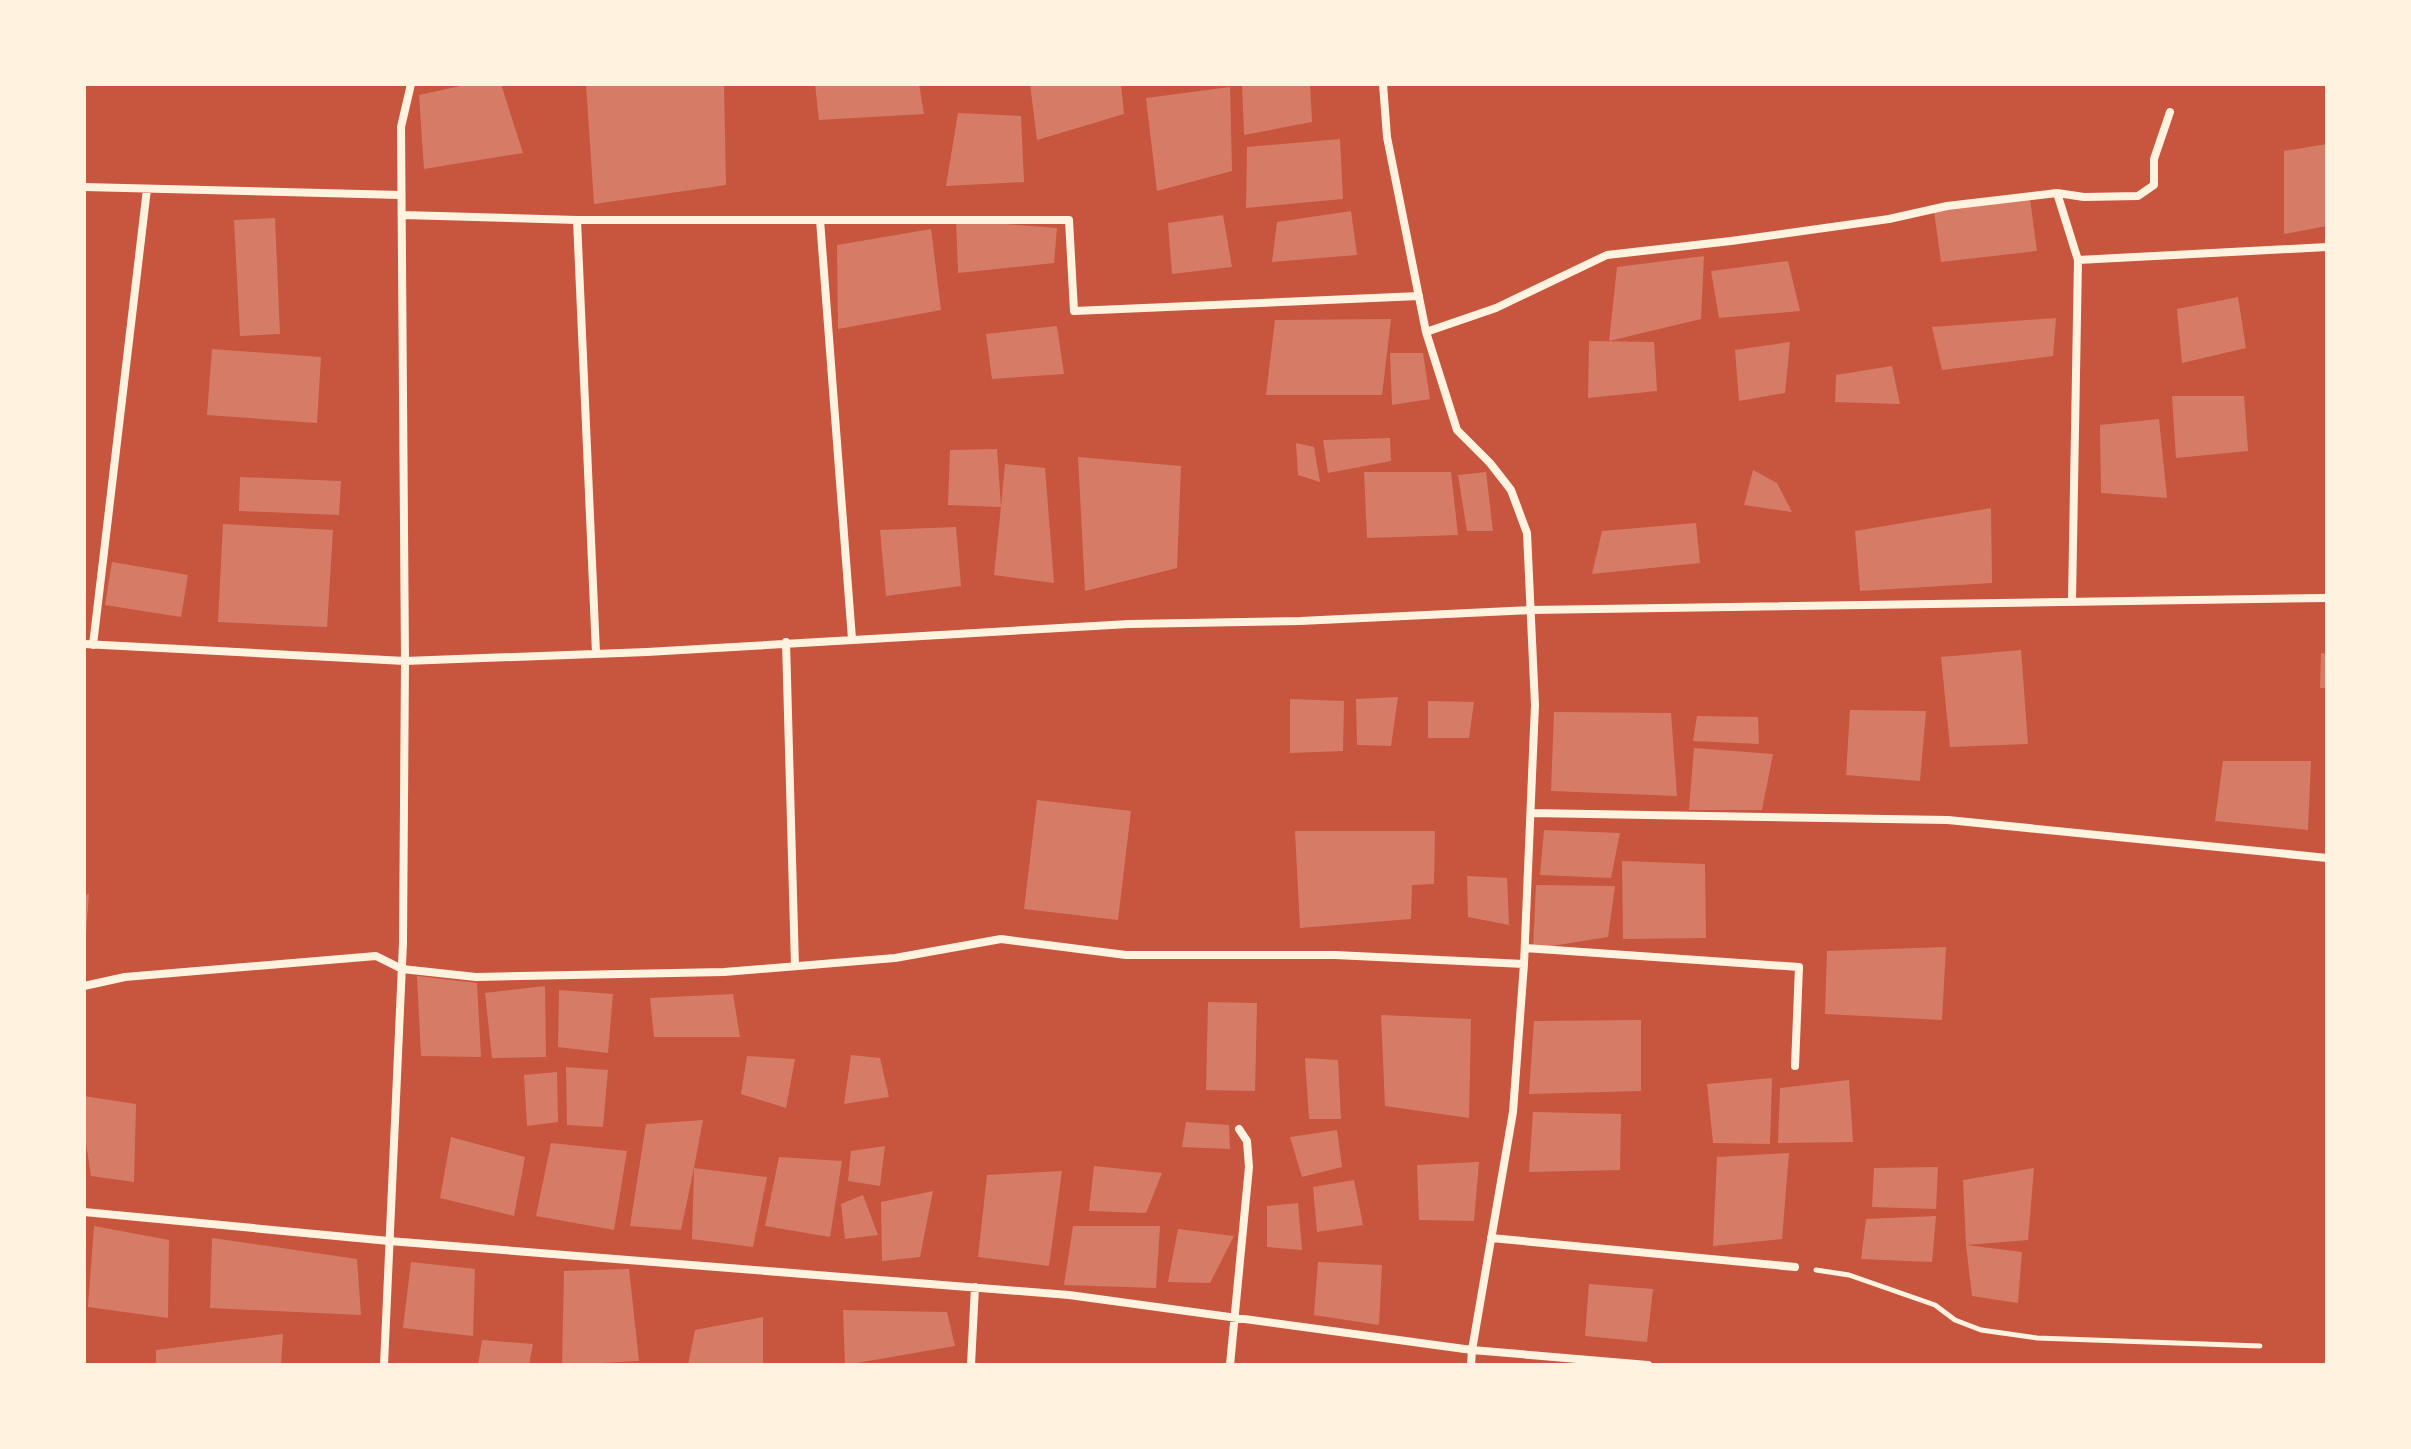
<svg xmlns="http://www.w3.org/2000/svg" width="2411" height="1449" font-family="Arial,sans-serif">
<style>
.building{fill:#d67c66}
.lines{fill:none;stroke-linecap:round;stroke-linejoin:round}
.path{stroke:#fff3e0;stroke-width:5}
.minor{stroke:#fff3e0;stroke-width:8}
</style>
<rect width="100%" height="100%" fill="#c8553d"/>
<path class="building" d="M 470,84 L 501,84 L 523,153 L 424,169 L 419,95 Z
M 586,84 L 724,84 L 726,185 L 594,204 Z
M 815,84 L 919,84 L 924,114 L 819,120 Z
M 1030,84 L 1121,84 L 1124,114 L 1037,140 Z
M 1242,84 L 1310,84 L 1312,122 L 1244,135 Z
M 1230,87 L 1232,171 L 1157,191 L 1146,98 Z
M 958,113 L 1021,116 L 1024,182 L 946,186 Z
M 1340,139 L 1343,199 L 1246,208 L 1247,147 Z
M 2327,144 L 2327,226 L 2284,234 L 2284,151 Z
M 2030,199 L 2037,251 L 1941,262 L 1934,211 Z
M 1351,211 L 1357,255 L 1272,262 L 1277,222 Z
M 1223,215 L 1232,267 L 1172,274 L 1168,223 Z
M 275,218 L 280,334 L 240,336 L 234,220 Z
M 956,220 L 1057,228 L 1054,263 L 958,273 Z
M 931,229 L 941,310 L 838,329 L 837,245 Z
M 1704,256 L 1701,319 L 1609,341 L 1617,267 Z
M 1788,261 L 1800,311 L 1719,318 L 1711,271 Z
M 2238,297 L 2246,348 L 2182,363 L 2177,309 Z
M 2056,318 L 2053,356 L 1942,370 L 1932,327 Z
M 1391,319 L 1382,395 L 1266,395 L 1275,320 Z
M 1057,326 L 1064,374 L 992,379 L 986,334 Z
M 1589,341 L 1654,342 L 1657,391 L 1588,398 Z
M 1790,342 L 1785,393 L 1739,401 L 1735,350 Z
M 212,349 L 321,357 L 317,423 L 207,415 Z
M 1390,353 L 1423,353 L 1430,399 L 1392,405 Z
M 1892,366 L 1900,404 L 1835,402 L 1836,375 Z
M 2172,396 L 2244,396 L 2248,451 L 2176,458 Z
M 2159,419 L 2167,498 L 2101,493 L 2100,425 Z
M 1390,438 L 1391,461 L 1328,473 L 1323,440 Z
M 1296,443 L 1314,447 L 1320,482 L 1298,475 Z
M 997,449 L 1001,507 L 1005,464 L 1045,468 L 1054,583 L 994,575 L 1001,507 L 948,505 L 950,450 Z
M 1078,457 L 1181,466 L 1177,568 L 1085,591 Z
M 1753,470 L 1777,483 L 1792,512 L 1744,505 Z
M 1364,472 L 1451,472 L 1458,535 L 1367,538 Z
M 1486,472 L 1493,531 L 1467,531 L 1458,475 Z
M 240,477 L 341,481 L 339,515 L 239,511 Z
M 1991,508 L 1992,583 L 1860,591 L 1855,531 Z
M 1696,523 L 1700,563 L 1592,574 L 1602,531 Z
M 223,524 L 333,530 L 327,627 L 218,622 Z
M 956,527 L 961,586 L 886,596 L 880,530 Z
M 112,562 L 188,575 L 181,617 L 105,605 Z
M 2021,650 L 2028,744 L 1950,747 L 1941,657 Z
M 2321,653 L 2327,654 L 2327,688 L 2320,688 Z
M 1398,697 L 1391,746 L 1357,745 L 1356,699 Z
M 1290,699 L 1344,701 L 1343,751 L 1290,753 Z
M 1428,701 L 1474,702 L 1469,738 L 1428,738 Z
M 1850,710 L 1926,711 L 1920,781 L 1846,775 Z
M 1554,712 L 1671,713 L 1677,796 L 1551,791 Z
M 1697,716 L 1758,717 L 1759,744 L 1693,741 Z
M 1694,748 L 1773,754 L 1762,810 L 1689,810 Z
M 2223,761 L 2311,761 L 2308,830 L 2215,821 Z
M 1037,800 L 1131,811 L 1118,920 L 1024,909 Z
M 1544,830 L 1620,833 L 1611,878 L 1540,875 Z
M 1295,831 L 1435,831 L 1434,884 L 1412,885 L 1411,919 L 1300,928 Z
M 1622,861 L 1705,864 L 1706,938 L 1623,939 Z
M 1467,876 L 1507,878 L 1509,925 L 1468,917 Z
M 1536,885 L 1615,886 L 1608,937 L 1533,949 Z
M 89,894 L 86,934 L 84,934 L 84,895 Z
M 1946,947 L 1942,1020 L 1825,1014 L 1827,951 Z
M 417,976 L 477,983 L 481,1057 L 421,1056 Z
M 545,986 L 546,1057 L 492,1058 L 485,993 Z
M 559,990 L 613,994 L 608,1053 L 558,1047 Z
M 733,994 L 740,1037 L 654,1037 L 650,998 Z
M 1208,1002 L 1257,1003 L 1255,1091 L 1206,1090 Z
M 1381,1015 L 1471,1019 L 1469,1118 L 1385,1106 Z
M 1641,1020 L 1641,1091 L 1529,1094 L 1534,1021 Z
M 851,1055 L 880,1058 L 889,1097 L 844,1104 Z
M 747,1056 L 795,1059 L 786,1108 L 741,1094 Z
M 1305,1058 L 1338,1060 L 1341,1119 L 1309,1119 Z
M 566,1067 L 608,1070 L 603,1127 L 567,1125 Z
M 557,1072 L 558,1122 L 527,1126 L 524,1075 Z
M 1772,1078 L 1770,1144 L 1713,1143 L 1707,1084 Z
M 1849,1080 L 1853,1142 L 1778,1143 L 1780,1088 Z
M 84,1096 L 136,1104 L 134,1182 L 91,1176 L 84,1130 Z
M 1533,1112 L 1621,1114 L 1620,1170 L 1529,1172 Z
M 703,1120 L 694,1168 L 767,1177 L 753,1247 L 692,1239 L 694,1168 L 681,1230 L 630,1226 L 646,1124 Z
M 1186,1122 L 1229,1125 L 1230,1149 L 1182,1147 Z
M 1337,1130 L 1342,1167 L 1302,1177 L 1290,1137 Z
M 451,1137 L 525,1157 L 514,1216 L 440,1198 Z
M 551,1143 L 627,1151 L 614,1230 L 536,1216 Z
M 885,1146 L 880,1186 L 848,1181 L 851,1151 Z
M 1789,1153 L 1782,1239 L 1713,1246 L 1717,1157 Z
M 779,1157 L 842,1161 L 830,1237 L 765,1226 Z
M 1479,1162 L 1474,1221 L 1419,1220 L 1417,1165 Z
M 1094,1166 L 1162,1173 L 1146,1213 L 1089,1211 Z
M 1938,1167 L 1936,1209 L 1872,1207 L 1874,1168 Z
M 2034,1168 L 2028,1240 L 1966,1245 L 2022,1252 L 2018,1303 L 1972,1296 L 1966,1245 L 1963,1180 Z
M 1062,1171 L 1049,1266 L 978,1257 L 987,1175 Z
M 1354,1180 L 1363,1225 L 1317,1232 L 1313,1187 Z
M 933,1191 L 920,1257 L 882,1261 L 881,1202 Z
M 863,1195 L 878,1235 L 845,1239 L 841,1204 Z
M 1298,1203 L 1302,1250 L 1267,1247 L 1267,1206 Z
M 1936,1216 L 1932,1262 L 1861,1259 L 1866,1219 Z
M 94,1226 L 169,1240 L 168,1318 L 88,1307 Z
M 1073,1226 L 1160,1226 L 1156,1288 L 1064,1285 Z
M 1178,1229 L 1234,1236 L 1210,1283 L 1168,1282 Z
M 212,1238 L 357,1259 L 361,1315 L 210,1308 Z
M 411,1262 L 475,1269 L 473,1336 L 403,1328 Z
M 1318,1262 L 1382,1265 L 1379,1325 L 1314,1315 Z
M 629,1269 L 639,1361 L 562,1365 L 564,1271 Z
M 1589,1284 L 1653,1289 L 1647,1342 L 1585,1336 Z
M 843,1310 L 947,1312 L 955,1346 L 845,1365 Z
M 763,1317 L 763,1365 L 688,1365 L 695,1330 Z
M 283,1334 L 281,1365 L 156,1365 L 156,1350 Z
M 482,1340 L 533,1344 L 529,1365 L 478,1365 Z"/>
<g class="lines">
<path class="path" d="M 1816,1270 L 1849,1275 L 1935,1305 L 1955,1320 L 1981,1330 L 2037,1338 L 2260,1346"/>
<path class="minor" d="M 84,187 L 401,195
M 2057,193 L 2078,260 L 2072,601
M 403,215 L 577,220 L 1069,220 L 1074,311 L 1419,296
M 577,220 L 596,653
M 820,220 L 852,639
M 2078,260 L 2327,247
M 1426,332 L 1496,308 L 1607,255 L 1731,241 L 1889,219 L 1947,206 L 2057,193 L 2084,197 L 2138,196 L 2154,185 L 2154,159 L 2170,112
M 786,642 L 795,966
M 84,644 L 405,661 L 647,652 L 1129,624 L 1300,621 L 1531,610 L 2327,598
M 93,645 L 147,189
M 1532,813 L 1948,820 L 2327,858
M 1525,948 L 1799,967 L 1795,1066
M 84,986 L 125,977 L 376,956 L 402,969 L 476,977 L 724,972 L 895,958 L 1001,939 L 1126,955 L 1335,955 L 1524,964 L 1535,705 L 1527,533 L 1511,490 L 1490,463 L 1457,430 L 1426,332 L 1387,137 L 1383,84
M 84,1212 L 389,1241 L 1069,1295 L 1472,1350 L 1513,1112 L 1524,964
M 1491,1238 L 1795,1267
M 384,1365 L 403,943 L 405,661 L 401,127 L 411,84
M 971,1365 L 975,1287
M 1230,1365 L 1249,1167 L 1247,1141 L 1239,1129
M 1471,1365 L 1472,1350 L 1648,1365"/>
</g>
<rect width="2411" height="1449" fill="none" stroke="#fff3e0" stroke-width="172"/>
</svg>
